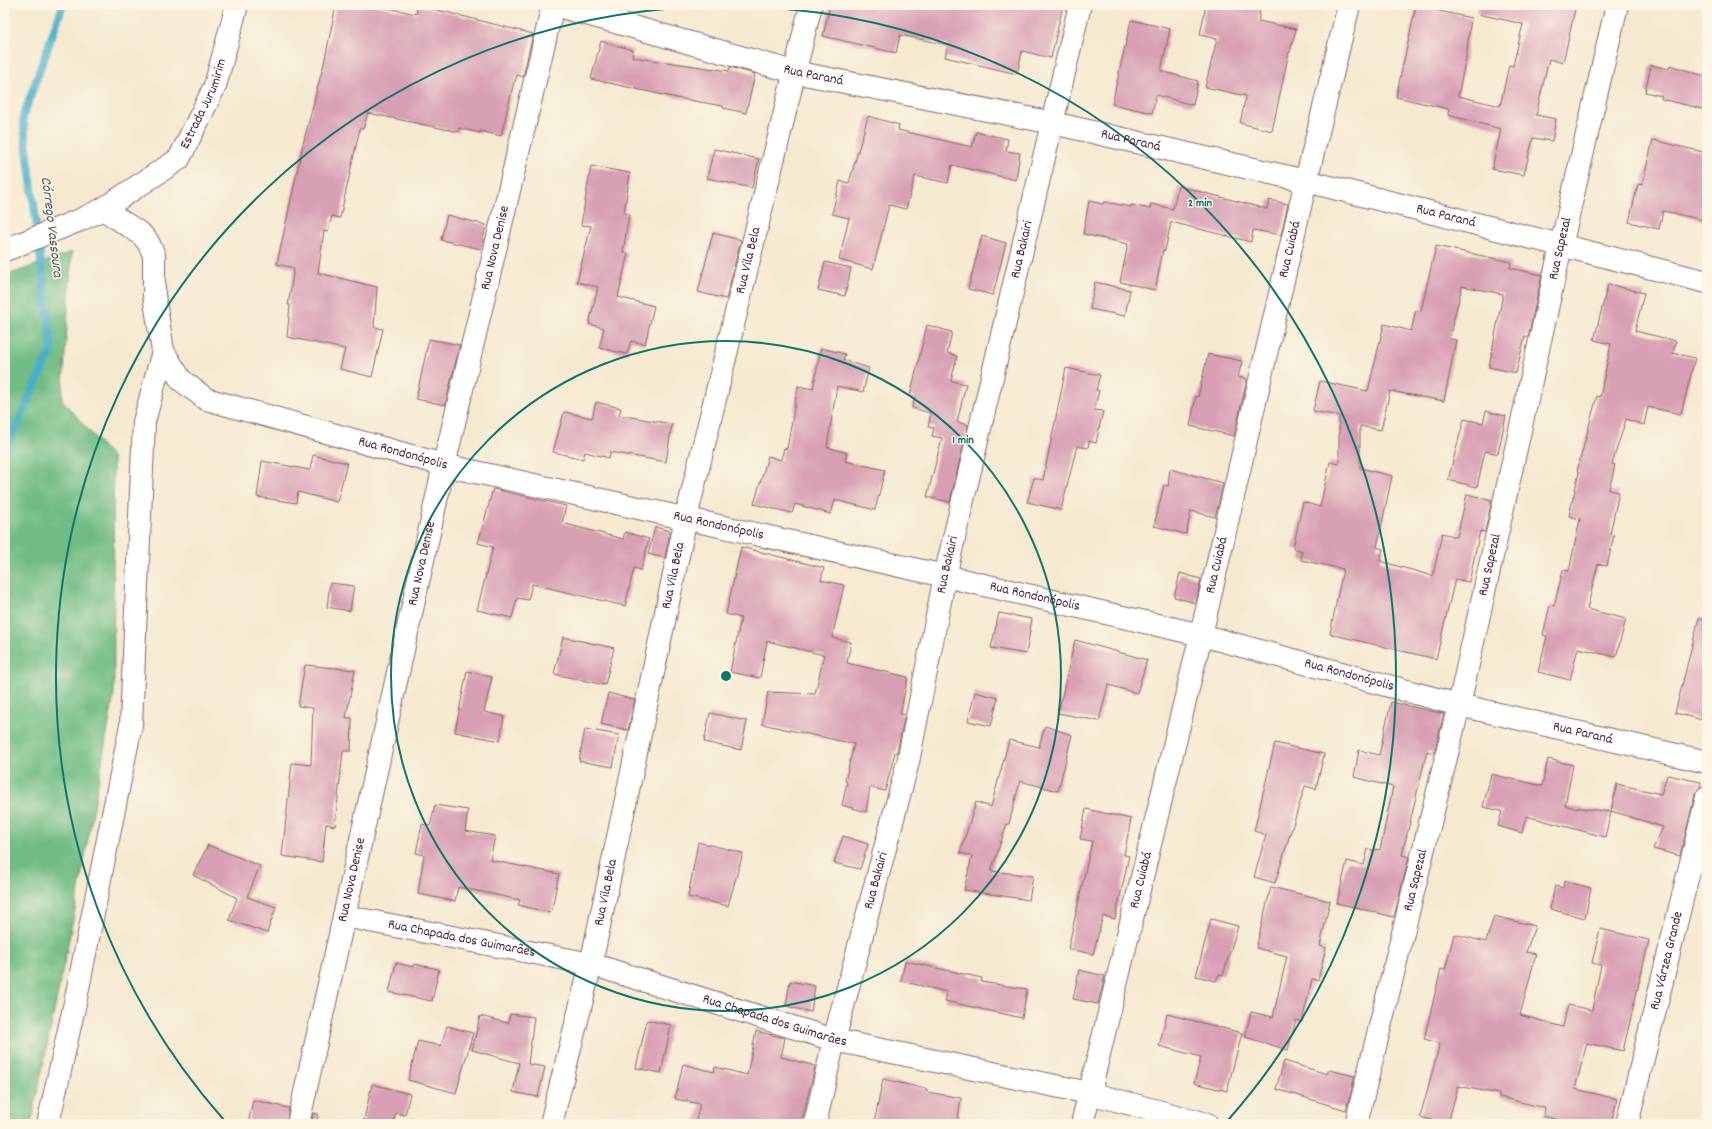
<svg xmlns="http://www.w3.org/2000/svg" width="1712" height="1129" font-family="Dekko,sans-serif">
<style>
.forest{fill:#6fbc84;stroke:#5c6e58}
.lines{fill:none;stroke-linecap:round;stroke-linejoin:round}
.stream{stroke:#4aafc9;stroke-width:8}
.building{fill:#d79fb2}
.street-casing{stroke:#866665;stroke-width:24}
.secondary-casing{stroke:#866665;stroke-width:24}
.street{stroke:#fff;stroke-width:22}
.secondary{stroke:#fff;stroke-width:22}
.ring{fill:none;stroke:#0f766e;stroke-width:2}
.labels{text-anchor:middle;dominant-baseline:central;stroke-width:3;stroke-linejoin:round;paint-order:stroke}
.street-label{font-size:14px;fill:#4a1f2b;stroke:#fcf5e5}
.water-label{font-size:15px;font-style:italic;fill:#4a596a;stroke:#fcf5e5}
.centre{fill:#0f766e;stroke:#fcf5e5;stroke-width:2}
.ring-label{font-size:12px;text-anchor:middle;font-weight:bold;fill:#0f766e;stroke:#fcf5e5;stroke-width:3;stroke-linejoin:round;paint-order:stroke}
</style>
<rect width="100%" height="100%" fill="#fcf5e5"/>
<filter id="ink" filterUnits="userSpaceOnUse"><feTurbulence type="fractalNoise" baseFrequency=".025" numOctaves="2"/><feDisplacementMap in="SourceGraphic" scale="8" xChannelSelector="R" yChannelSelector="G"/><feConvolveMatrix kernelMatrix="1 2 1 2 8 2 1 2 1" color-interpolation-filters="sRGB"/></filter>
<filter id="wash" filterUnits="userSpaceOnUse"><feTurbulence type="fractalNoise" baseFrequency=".012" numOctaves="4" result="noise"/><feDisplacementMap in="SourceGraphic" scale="16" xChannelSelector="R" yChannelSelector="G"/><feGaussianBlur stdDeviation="0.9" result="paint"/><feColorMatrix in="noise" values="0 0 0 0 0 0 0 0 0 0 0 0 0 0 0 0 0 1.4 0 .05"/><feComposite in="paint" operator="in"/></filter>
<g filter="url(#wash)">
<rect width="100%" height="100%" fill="#f5e9d0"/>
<path class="forest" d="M 72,252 L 62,400 L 113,458 L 114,695 L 78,895 L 31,1124 L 5,1124 L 5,276 Z"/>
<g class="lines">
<path class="stream" d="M 5,450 L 52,349 L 23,117 L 63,5"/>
</g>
<g id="blocks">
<path class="building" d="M 336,5 L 374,5 L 416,14 L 418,5 L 533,34 L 523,77 L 517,75 L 515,82 L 514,82 L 501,136 L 480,131 L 480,133 L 459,128 L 459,132 L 368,113 L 363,129 L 360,128 L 340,218 L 332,216 L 328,232 L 324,231 L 318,273 L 377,287 L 374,327 L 383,329 L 372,377 L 340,369 L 345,349 L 287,337 L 290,305 L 288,305 L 294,268 L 277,264 L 304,140 L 325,59 Z
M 830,5 L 1063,5 L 1051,58 L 1022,51 L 1017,74 L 945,57 L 948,45 L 900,35 L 896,53 L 823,36 Z
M 1206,5 L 1261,5 L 1258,21 L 1296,29 L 1290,52 L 1289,52 L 1272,131 L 1240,123 L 1246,96 L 1205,87 L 1217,39 L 1200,35 Z
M 1479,5 L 1576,5 L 1563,63 L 1549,59 L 1536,115 L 1556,119 L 1552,141 L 1533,138 L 1524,175 L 1492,169 L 1501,129 L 1448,115 L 1449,109 L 1396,97 L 1416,6 L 1471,18 L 1466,57 L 1458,96 L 1500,106 L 1509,65 L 1513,66 L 1523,24 L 1478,14 Z
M 1131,20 L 1170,29 L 1161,71 L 1198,81 L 1193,105 L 1156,95 L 1152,113 L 1112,104 Z
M 601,41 L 633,50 L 632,57 L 729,71 L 730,67 L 755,74 L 746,113 L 723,108 L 723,106 L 677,98 L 591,79 Z
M 1651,65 L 1669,69 L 1670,65 L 1707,77 L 1707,110 L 1661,99 L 1662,96 L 1645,92 Z
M 868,116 L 899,125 L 898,130 L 972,147 L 976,132 L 1008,139 L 1006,151 L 1020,153 L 1016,180 L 952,165 L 948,183 L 915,176 L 906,209 L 889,205 L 873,269 L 839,260 L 849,218 L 832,214 L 840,181 L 849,183 Z
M 1653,140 L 1707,153 L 1707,221 L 1663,211 L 1659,229 L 1629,222 L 1638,184 L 1642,185 Z
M 714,149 L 759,159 L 752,188 L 707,178 Z
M 591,166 L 630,173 L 624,213 L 629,214 L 623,252 L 628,253 L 618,297 L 654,306 L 645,344 L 631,341 L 627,354 L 599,348 L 604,328 L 589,324 L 598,287 L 577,282 L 591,226 L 581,225 Z
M 1178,186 L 1267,209 L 1269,200 L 1288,204 L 1281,235 L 1253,230 L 1251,242 L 1171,222 L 1165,251 L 1163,250 L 1155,290 L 1120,282 L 1128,244 L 1083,234 L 1089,201 L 1103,204 L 1104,202 L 1131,207 L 1131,205 L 1150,209 L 1151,204 L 1173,209 Z
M 447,215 L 486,225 L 481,249 L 441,240 Z
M 713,233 L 741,240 L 726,299 L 698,292 Z
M 982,236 L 1006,243 L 993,295 L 968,289 Z
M 1436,246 L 1511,262 L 1510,268 L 1542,275 L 1528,337 L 1525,336 L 1516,373 L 1489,367 L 1503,294 L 1462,286 L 1449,339 L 1456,340 L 1444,401 L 1390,391 L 1381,430 L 1360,426 L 1360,468 L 1392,476 L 1377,547 L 1383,549 L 1380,561 L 1433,576 L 1442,533 L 1457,537 L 1467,494 L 1492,500 L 1485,532 L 1480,531 L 1469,582 L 1455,579 L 1436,659 L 1330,634 L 1343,569 L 1301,560 L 1302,551 L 1293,548 L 1303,502 L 1320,507 L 1330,462 L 1339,464 L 1339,416 L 1313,411 L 1320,381 L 1368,391 L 1384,324 L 1411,331 L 1416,310 L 1421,311 Z
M 825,262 L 851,268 L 845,296 L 818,290 Z
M 1095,282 L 1130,290 L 1125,316 L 1090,309 Z
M 1608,284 L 1644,293 L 1635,331 L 1676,341 L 1673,353 L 1695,358 L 1681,414 L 1648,407 L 1644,425 L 1626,419 L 1612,464 L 1615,465 L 1609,490 L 1619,492 L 1610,534 L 1614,535 L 1607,566 L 1598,564 L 1587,609 L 1626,619 L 1616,657 L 1578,648 L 1570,680 L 1538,672 L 1547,636 L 1543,635 L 1550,605 L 1554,606 L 1563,570 L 1569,571 L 1580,519 L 1569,516 L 1579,472 L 1577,471 L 1597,396 L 1600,397 L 1611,344 L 1594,340 Z
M 927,325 L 952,332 L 947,353 L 957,356 L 951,381 L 966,384 L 957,422 L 968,425 L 950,502 L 927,497 L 942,438 L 932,436 L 934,428 L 928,427 L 931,413 L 912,408 L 915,397 L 910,396 Z
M 429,339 L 460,345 L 445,405 L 416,399 Z
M 821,348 L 845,354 L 843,360 L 869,368 L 863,392 L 837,386 L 827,447 L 847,453 L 845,461 L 885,470 L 875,510 L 835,500 L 831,514 L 795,504 L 792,513 L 754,504 L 768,456 L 781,460 L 784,448 L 787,449 L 798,386 L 813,389 Z
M 1208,354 L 1242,361 L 1238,377 L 1247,379 L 1234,436 L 1190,426 L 1196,396 L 1198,397 Z
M 1066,368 L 1100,375 L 1096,390 L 1099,391 L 1094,410 L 1103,411 L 1096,443 L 1089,441 L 1088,448 L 1077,446 L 1061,510 L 1027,502 L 1034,478 L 1043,480 Z
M 596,402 L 621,408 L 619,415 L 672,424 L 666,462 L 610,452 L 609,458 L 585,452 L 583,459 L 553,452 L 564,412 L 592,418 Z
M 1486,411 L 1506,416 L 1498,454 L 1485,451 L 1477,487 L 1448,480 L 1464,419 L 1483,423 Z
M 313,455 L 347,463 L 337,502 L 298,492 L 296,503 L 257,497 L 262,461 L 310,470 Z
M 1170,469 L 1223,483 L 1215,517 L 1191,511 L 1186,534 L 1154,526 L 1164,485 L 1168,486 Z
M 493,489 L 566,506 L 562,523 L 623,539 L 625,532 L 649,539 L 641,570 L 634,568 L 625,606 L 532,584 L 528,600 L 517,598 L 512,618 L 477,610 L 493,547 L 478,543 Z
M 655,527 L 670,531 L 665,558 L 648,554 Z
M 741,547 L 824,568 L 821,580 L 844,585 L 832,638 L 851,642 L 847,663 L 908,677 L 900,714 L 905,715 L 897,752 L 895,752 L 885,791 L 870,787 L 866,812 L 842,805 L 847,782 L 845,781 L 854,744 L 762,724 L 768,692 L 815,694 L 824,655 L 767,641 L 760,678 L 730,672 L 741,618 L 726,614 Z
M 1180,573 L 1201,579 L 1196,603 L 1174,597 Z
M 330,583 L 354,586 L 350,611 L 327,607 Z
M 999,613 L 1032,619 L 1026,654 L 991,648 Z
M 1699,618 L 1707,619 L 1707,721 L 1675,713 Z
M 563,637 L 614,648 L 605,685 L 554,674 Z
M 1075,640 L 1147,660 L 1137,693 L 1108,685 L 1099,721 L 1058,713 Z
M 305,665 L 355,670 L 346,718 L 352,718 L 351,751 L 343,751 L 335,826 L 326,824 L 322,862 L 282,856 L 292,763 L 311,765 L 313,708 L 298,706 Z
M 467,671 L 492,677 L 484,712 L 504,716 L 500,741 L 455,732 Z
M 975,692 L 998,698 L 991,726 L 968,721 Z
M 608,693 L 635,700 L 628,730 L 601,724 Z
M 1391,702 L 1444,714 L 1434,753 L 1427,751 L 1402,855 L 1409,857 L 1394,917 L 1337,903 L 1347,861 L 1364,865 L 1368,849 L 1376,851 L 1376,849 L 1380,850 L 1393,787 L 1354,777 L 1359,750 L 1379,755 Z
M 710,713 L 747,721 L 741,750 L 704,742 Z
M 1045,726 L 1072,735 L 1058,791 L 1020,781 L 1009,824 L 1007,824 L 991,871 L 1033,876 L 1029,900 L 964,890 L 972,856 L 960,853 L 976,802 L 991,807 L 1009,740 L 1039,747 Z
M 585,729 L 619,735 L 613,767 L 579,761 Z
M 1275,743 L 1324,754 L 1316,789 L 1305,786 L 1275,883 L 1254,877 L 1266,835 L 1254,831 Z
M 1548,759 L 1573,765 L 1565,806 L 1611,812 L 1605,837 L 1526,816 L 1522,833 L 1498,826 L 1502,811 L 1483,807 L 1491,774 L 1542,786 Z
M 1667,775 L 1701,782 L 1700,787 L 1695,794 L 1680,856 L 1653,849 L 1663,827 L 1611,811 L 1617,784 L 1661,794 Z
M 435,805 L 468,810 L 465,831 L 495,836 L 490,860 L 559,874 L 551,913 L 518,905 L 520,900 L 458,887 L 455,901 L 418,894 L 424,855 L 416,853 L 422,824 L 430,826 Z
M 1086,809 L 1131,819 L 1124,855 L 1129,856 L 1115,919 L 1103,916 L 1093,954 L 1068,949 L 1092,841 L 1080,839 Z
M 843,836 L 868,844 L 860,869 L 834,863 Z
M 698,842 L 743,853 L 728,906 L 688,897 Z
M 208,845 L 260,866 L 247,897 L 276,907 L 267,933 L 229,920 L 237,898 L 193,875 Z
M 1564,881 L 1591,888 L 1585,918 L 1550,909 L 1555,886 L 1563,888 Z
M 1271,887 L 1330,901 L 1320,946 L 1326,948 L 1318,980 L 1312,979 L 1302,1022 L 1296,1020 L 1288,1050 L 1245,1037 L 1251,1012 L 1273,1017 L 1287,956 L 1256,948 Z
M 1494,916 L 1535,926 L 1526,952 L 1536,954 L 1520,1015 L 1563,1027 L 1568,1005 L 1592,1010 L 1601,965 L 1592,963 L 1600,929 L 1649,940 L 1623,1051 L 1587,1043 L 1575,1089 L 1617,1099 L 1611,1124 L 1574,1124 L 1543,1116 L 1545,1108 L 1499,1097 L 1499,1094 L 1458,1086 L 1448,1124 L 1420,1117 L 1440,1043 L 1424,1039 L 1441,969 L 1445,970 L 1454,934 L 1486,942 Z
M 1211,919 L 1238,926 L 1223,975 L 1219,974 L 1216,981 L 1196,976 Z
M 905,961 L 982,978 L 981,982 L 1027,989 L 1022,1018 L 945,1001 L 947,992 L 901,981 Z
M 396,963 L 414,967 L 414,964 L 439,969 L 432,1001 L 389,992 Z
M 1079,970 L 1105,976 L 1098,1004 L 1073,999 Z
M 790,981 L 815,986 L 811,1012 L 786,1006 Z
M 510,1014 L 534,1017 L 528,1064 L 545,1067 L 538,1097 L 513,1092 L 519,1063 L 472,1050 L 480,1016 L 508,1023 Z
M 1167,1014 L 1242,1033 L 1227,1091 L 1194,1083 L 1201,1057 L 1159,1046 Z
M 647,1020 L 671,1025 L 661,1073 L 636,1068 Z
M 447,1026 L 473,1033 L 456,1093 L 408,1080 L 418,1041 L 441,1046 Z
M 756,1031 L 785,1038 L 781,1057 L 815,1066 L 801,1124 L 695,1124 L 700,1104 L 675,1099 L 683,1064 L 714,1072 L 715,1067 L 747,1075 Z
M 1284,1061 L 1327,1074 L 1329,1070 L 1355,1076 L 1346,1110 L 1276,1089 Z
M 883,1079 L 927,1089 L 927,1092 L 961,1098 L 957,1124 L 874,1124 Z
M 372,1084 L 410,1094 L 405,1115 L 396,1113 L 393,1124 L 363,1124 Z
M 253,1100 L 289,1108 L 286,1124 L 248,1124 Z
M 313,1113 L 318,1114 L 317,1124 L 311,1124 Z"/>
</g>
</g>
<g filter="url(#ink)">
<use href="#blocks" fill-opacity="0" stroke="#866665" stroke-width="1"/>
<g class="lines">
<defs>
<g id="street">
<path id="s1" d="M 554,5 L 794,72 L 1053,123 L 1306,181 L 1707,282"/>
<path id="s2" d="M 344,916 L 591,964 L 834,1040 L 1089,1093 L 1207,1124"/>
<path d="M 48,1124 L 75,1003 L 131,725 L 144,422 L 163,351"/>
<path id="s3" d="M 298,1124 L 444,465 L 553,5"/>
<path id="s4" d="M 551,1124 L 591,964 L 686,518 L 811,5"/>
<path id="s5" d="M 815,1124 L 834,1040 L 908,762 L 945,576 L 1080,5"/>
<path id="s6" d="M 1082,1124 L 1201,635 L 1306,181 L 1349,5"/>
<path id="s7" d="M 1356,1124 L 1459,705 L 1561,246 L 1617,5"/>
<path id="s8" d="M 1627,1124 L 1707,797"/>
</g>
<g id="secondary">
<path id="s9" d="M 103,209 L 141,234 L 148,242 L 154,255 L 154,295 L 163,351 L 181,380 L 206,399 L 444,465 L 945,576 L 1201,635 L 1459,705 L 1707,762"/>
<path id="s10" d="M 5,250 L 80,220 L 103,209 L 179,159 L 215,86 L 237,5"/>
</g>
</defs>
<use href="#street" class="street-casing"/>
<use href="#secondary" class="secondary-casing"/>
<use href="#street" class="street"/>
<use href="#secondary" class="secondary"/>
</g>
</g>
<g class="ring">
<circle cx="726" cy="676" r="335"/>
<path d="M224 1120A670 670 0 1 1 1228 1120"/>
</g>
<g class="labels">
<g class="street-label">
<text stroke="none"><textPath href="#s1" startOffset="269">Rua Paraná</textPath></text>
<text stroke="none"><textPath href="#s10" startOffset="258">Estrada Jurumirim</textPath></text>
<text stroke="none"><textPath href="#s1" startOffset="593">Rua Paraná</textPath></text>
<text stroke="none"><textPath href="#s1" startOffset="917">Rua Paraná</textPath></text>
<text stroke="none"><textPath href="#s3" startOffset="898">Rua Nova Denise</textPath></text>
<text stroke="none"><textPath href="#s5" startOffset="899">Rua Bakairi</textPath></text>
<text stroke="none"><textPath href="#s6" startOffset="899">Rua Cuiabá</textPath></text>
<text stroke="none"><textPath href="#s7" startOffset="899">Rua Sapezal</textPath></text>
<text stroke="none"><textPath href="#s4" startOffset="886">Rua Vila Bela</textPath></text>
<text stroke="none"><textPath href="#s9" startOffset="437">Rua Rondonópolis</textPath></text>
<text stroke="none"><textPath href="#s9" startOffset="761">Rua Rondonópolis</textPath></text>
<text stroke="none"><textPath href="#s3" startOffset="574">Rua Nova Denise</textPath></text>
<text stroke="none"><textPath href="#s5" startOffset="575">Rua Bakairi</textPath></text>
<text stroke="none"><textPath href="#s6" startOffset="575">Rua Cuiabá</textPath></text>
<text stroke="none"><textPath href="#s7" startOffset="575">Rua Sapezal</textPath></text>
<text stroke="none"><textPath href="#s4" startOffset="562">Rua Vila Bela</textPath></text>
<text stroke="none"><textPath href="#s9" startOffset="1085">Rua Rondonópolis</textPath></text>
<text stroke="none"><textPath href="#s9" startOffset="1409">Rua Rondonópolis</textPath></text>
<text stroke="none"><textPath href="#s9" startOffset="1650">Rua Paraná</textPath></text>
<text stroke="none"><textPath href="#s3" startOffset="250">Rua Nova Denise</textPath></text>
<text stroke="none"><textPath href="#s6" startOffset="251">Rua Cuiabá</textPath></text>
<text stroke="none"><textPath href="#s5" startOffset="251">Rua Bakairi</textPath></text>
<text stroke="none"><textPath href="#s7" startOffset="251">Rua Sapezal</textPath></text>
<text stroke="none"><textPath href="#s4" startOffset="238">Rua Vila Bela</textPath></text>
<text stroke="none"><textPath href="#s2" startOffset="120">Rua Chapada dos Guimarães</textPath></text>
<text stroke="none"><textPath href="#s8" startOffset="168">Rua Várzea Grande</textPath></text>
<text stroke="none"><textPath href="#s2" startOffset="444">Rua Chapada dos Guimarães</textPath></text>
</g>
<g class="water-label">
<text transform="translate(51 227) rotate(83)">Córrego Vassoura</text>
</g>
</g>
<circle cx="726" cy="676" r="6" class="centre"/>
<g class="ring-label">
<text x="1200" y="206">2 min</text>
<text x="963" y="443">1 min</text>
</g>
<rect width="1712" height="1129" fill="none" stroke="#fcf5e5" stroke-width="20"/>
</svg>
